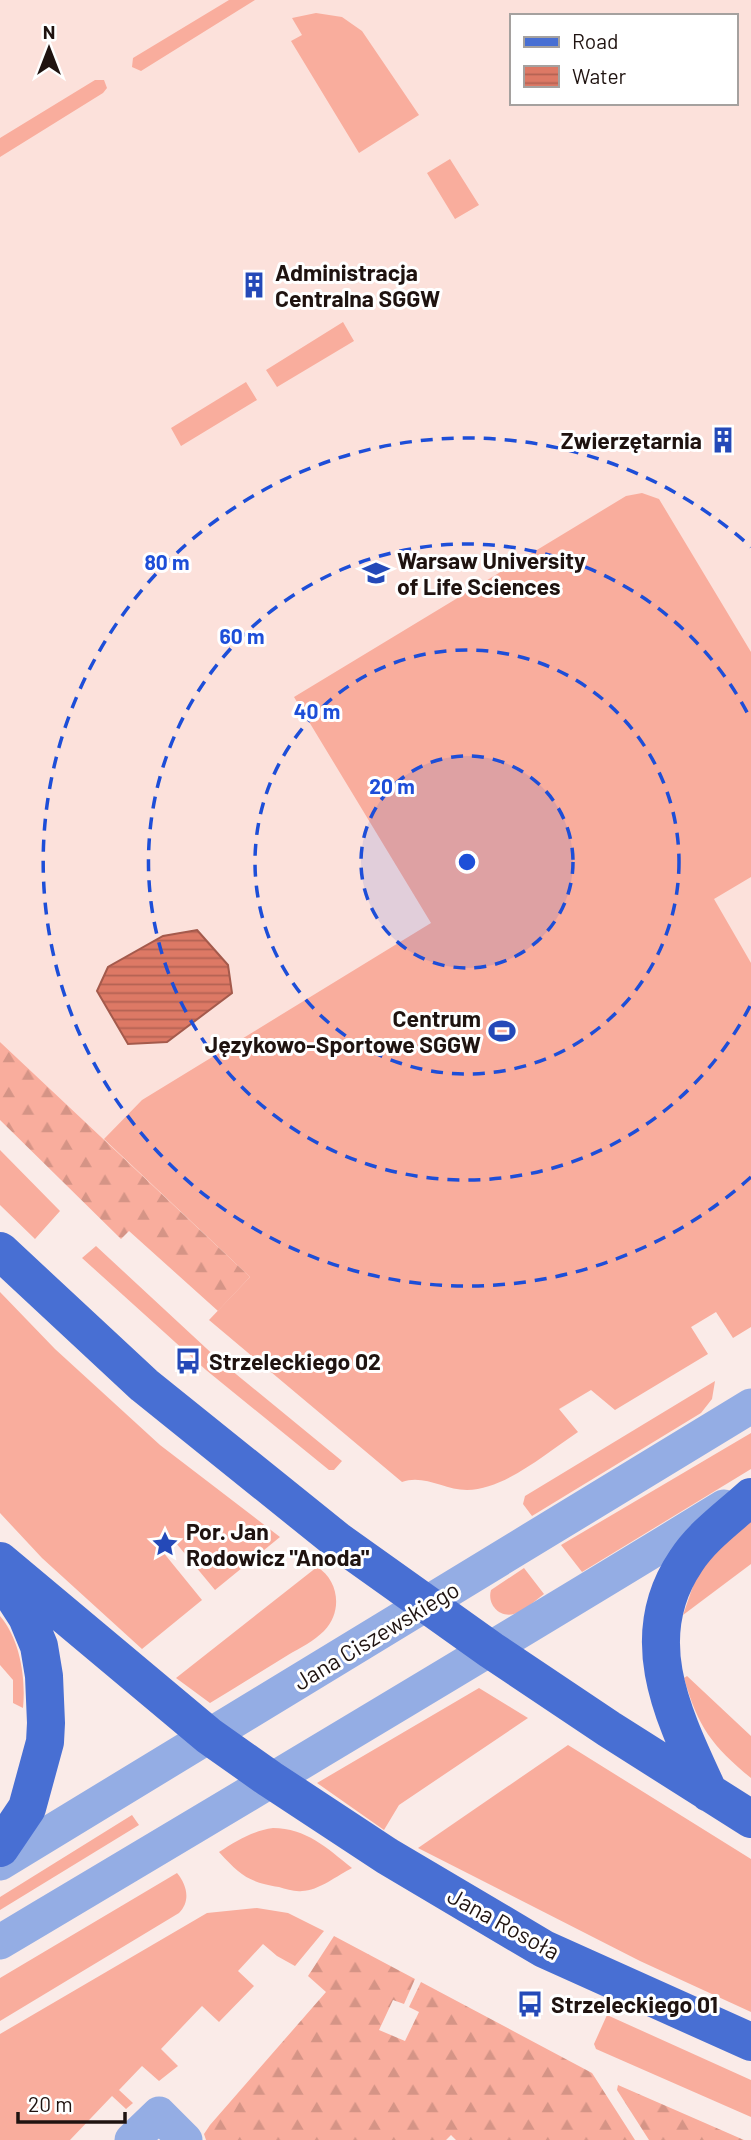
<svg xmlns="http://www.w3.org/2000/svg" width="751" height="2140" viewBox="0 0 751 2140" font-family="Barlow,sans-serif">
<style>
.built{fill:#fce1db;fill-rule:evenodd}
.grass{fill:#f9ad9d}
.forest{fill:url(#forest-firs)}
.water{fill:url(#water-rules);stroke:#a45a4c;stroke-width:2}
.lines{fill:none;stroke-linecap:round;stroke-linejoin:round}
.minor{stroke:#94ade4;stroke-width:35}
.major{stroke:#486fd3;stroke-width:38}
.ring{fill:none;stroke:#1d4ed8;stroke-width:3.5;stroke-dasharray:12 9}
.labels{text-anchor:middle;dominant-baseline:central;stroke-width:6;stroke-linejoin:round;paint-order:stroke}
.poi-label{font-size:23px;font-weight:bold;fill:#1f1310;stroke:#fff;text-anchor:start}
.street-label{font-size:23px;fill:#1f1310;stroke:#fff}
.centre{fill:#1d4ed8;stroke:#fff;stroke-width:3.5}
.ring-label{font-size:21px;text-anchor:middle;font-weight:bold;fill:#1d4ed8;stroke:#fff;stroke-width:6;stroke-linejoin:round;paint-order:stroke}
</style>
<defs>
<pattern id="forest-firs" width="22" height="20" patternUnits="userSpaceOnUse" patternTransform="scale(1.75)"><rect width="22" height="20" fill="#f9ad9d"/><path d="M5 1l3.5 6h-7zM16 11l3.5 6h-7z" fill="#d59486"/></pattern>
<pattern id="water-rules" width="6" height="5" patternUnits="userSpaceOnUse" patternTransform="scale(1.75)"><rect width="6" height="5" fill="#dd7965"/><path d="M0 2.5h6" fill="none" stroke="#b36252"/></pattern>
</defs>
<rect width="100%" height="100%" fill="#faebe8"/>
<path class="built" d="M0 0H751V1290L488 1454 368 1388 0 1042ZM511 16H735V103H511Z"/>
<path class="grass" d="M229 0H255L141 71 132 67 133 58Z
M316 13 342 17 362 31 419 115 359 153 291 41 302 35 292 18Z
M95 80H104L107 88 103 93 0 157V138Z
M450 159 479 205 455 219 427 173Z
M343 322 354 341 277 387 266 370Z
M246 382 257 400 181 446 171 428Z
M642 493 659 499 751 652V877L714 899 751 963V1327L733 1338 716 1312 691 1327 708 1354 615 1410 591 1390 559 1409 578 1432C546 1453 506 1489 467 1490 444 1490 424 1474 402 1482L209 1320 250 1277 104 1139 142 1100 431 923 294 697 626 496Z
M0 1150 60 1211 35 1239 0 1205Z
M96 1246 220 1361 342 1461 334 1470H329L206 1370 82 1258Z
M0 1292 55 1349 160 1445 280 1537 215 1590 166 1531 154 1541 202 1600 142 1649 42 1558 0 1513Z
M715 1381 712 1399 701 1413 532 1516 523 1504 525 1496Z
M751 1433V1469L582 1572 561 1545Z
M751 1520V1564L683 1615 694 1583 708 1559Z
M317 1567C339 1580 343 1612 324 1631 314 1641 300 1648 288 1655 262 1671 236 1687 210 1703L176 1678Z
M524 1568 544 1594C536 1600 524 1611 514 1614 498 1618 487 1603 491 1590Z
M0 1616C20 1639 26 1678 23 1708L13 1703V1680L0 1665Z
M687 1676 751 1736V1778C712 1746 698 1727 684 1678Z
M479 1688 528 1718 399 1805 384 1830 317 1783Z
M568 1745 751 1859V2012L640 1961 418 1848Z
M132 1815 139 1825 0 1910V1897Z
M273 1828C306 1828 327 1848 352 1868 338 1875 318 1891 302 1891 295 1892 286 1889 279 1887 248 1882 240 1875 219 1852 236 1841 252 1831 273 1828Z
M177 1873C187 1885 191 1901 179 1913L0 2021V1978Z
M257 1908 288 1913 324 1931 295 1966 277 1956 263 1944 238 1971 254 1986 219 2022 202 2006 161 2049 178 2066 159 2081 142 2066 119 2090 133 2103 126 2109 112 2096 70 2140H0V2034L207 1913Z
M607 2015 751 2080V2117L596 2049 594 2044Z"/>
<path class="forest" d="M0 1042 250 1277 218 1311 129 1231 121 1239 0 1120Z
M334 1936 415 1979 404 2004 393 2000 379 2030 405 2041 419 2012 409 2007 421 1982 592 2073 635 2140H456L451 2135 446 2140H206L204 2134 210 2125 326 1992 308 1976Z
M618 2085 744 2140H649L617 2090Z"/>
<path class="water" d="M197 930 228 965 232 993 167 1042 128 1044 97 991 108 967 163 936Z"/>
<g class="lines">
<path class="minor" d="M0 1863 751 1406
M0 1942C242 1798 484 1654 724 1507
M132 2140 159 2114 185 2140"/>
<path class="major" d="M0 1251 144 1385 338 1541 491 1650 609 1729 751 1819
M0 1561 209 1736 270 1779 387 1856 544 1949 751 2042
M0 1575 27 1617 39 1646 44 1676 46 1723 45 1742 27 1808 0 1848
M709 1793C675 1719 633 1639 686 1561 702 1536 729 1517 751 1497"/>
</g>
<circle cx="467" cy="862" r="106" fill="#1d4ed8" fill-opacity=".12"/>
<g class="ring">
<circle cx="467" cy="862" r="106"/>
<circle cx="467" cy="862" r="212"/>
<path d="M750 1006A318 318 0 1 1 750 718"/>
<path d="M751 1177A424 424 0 1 1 751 547"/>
</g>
<defs>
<g id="building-bare" transform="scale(2.1)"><path d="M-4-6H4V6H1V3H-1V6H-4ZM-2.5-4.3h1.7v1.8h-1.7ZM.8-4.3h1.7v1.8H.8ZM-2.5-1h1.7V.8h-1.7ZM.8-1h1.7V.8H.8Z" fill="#2449b8" stroke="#fff" stroke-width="2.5" paint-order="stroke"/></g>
<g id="university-bare" transform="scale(2.1)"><path d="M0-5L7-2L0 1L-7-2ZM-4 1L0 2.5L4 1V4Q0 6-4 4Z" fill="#2449b8" stroke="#fff" stroke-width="2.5" paint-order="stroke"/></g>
<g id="stadium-bare" transform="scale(2.1)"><path d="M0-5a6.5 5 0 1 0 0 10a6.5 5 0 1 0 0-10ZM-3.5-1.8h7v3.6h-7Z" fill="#2449b8" stroke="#fff" stroke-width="2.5" paint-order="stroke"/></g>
<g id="bus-bare" transform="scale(2.1)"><path d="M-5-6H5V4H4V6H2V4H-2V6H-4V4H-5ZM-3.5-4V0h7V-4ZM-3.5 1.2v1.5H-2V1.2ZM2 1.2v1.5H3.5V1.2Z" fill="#2449b8" stroke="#fff" stroke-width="2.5" paint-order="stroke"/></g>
<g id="sight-bare" transform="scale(2.1)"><path d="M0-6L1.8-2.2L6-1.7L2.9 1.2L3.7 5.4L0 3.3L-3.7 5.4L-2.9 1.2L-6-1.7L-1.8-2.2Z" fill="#2449b8" stroke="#fff" stroke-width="2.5" paint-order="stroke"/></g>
</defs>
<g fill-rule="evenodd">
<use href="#building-bare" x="254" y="285"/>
<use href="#building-bare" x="723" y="440"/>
<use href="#university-bare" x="376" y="573"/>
<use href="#stadium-bare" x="502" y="1031"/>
<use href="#bus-bare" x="188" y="1361"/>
<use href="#sight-bare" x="165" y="1544"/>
<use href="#bus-bare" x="530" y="2004"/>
</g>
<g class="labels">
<g class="poi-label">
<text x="275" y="272">Administracja<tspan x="275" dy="26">Centralna SGGW</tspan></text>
<text x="702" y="440" text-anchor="end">Zwierzętarnia</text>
<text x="397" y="560">Warsaw University<tspan x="397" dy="26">of Life Sciences</tspan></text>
<text x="481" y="1018" text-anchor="end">Centrum<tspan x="481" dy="26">Językowo-Sportowe SGGW</tspan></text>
<text x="209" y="1361">Strzeleckiego 02</text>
<text x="186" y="1531">Por. Jan<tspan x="186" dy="26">Rodowicz "Anoda"</tspan></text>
<text x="551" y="2004">Strzeleckiego 01</text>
</g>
<g class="street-label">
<text transform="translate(376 1635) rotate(-31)">Jana Ciszewskiego</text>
<text transform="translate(504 1923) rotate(29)">Jana Rosoła</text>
</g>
</g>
<circle cx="467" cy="862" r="10" class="centre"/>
<g class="ring-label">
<text x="167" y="570">80 m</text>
<text x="242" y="644">60 m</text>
<text x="317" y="719">40 m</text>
<text x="392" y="794">20 m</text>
</g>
<rect x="510" y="14" width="228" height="91" fill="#ffffff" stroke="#a5a19f" stroke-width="2"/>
<rect x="524" y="37" width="35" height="10" fill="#486fd3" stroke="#a5a19f" stroke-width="2"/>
<text x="572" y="49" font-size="21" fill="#1f1310">Road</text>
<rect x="524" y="66" width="35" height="21" fill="url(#water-rules)" stroke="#a5a19f" stroke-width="2"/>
<text x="572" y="84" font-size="21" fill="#1f1310">Water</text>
<g transform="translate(49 49)" stroke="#ffffff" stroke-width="5" paint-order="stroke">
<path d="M0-5L12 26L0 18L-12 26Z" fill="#1f1310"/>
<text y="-10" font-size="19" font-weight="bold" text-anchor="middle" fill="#1f1310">N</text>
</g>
<path d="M18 2112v10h107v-10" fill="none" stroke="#1f1310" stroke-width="3.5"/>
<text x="28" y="2112" font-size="21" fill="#1f1310" stroke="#ffffff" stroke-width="5" paint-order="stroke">20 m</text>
</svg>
